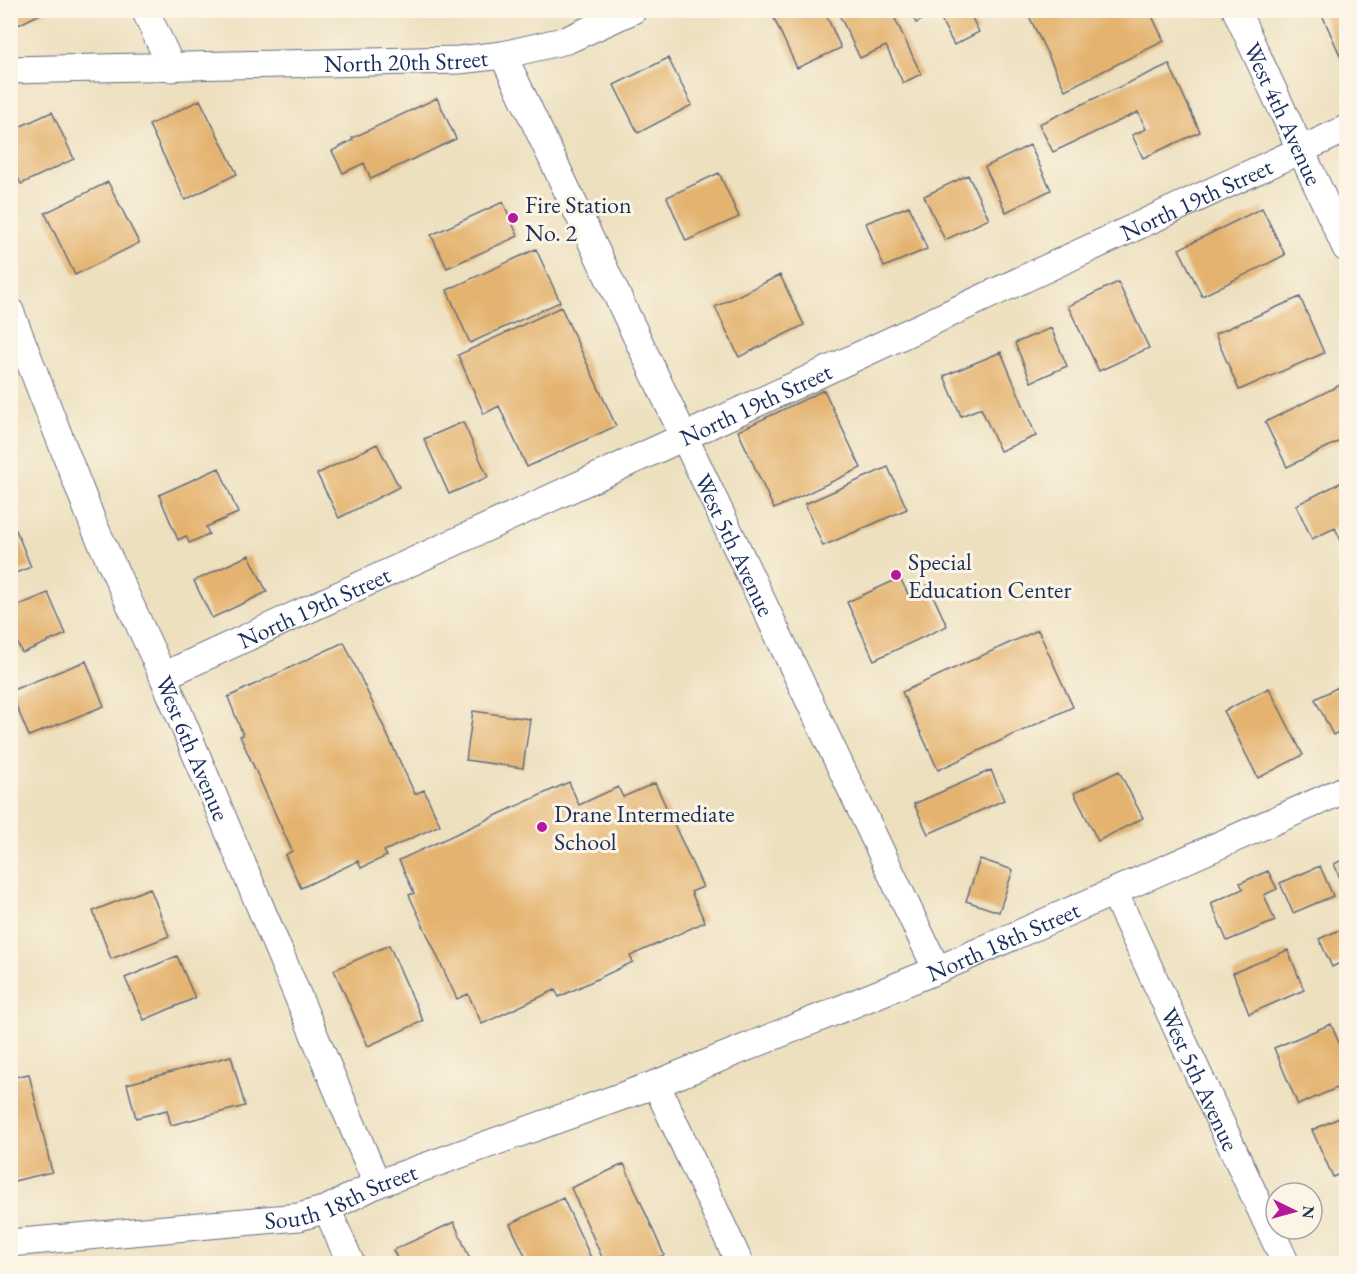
<svg xmlns="http://www.w3.org/2000/svg" width="1357" height="1274" viewBox="0 0 1357 1274" font-family="'EB Garamond',serif">
<style>
.building{fill:#e4b370}
.lines{fill:none;stroke-linecap:round;stroke-linejoin:round}
.minor-casing{stroke:#646d80;stroke-width:29}
.minor{stroke:#fff;stroke-width:27}
.poi-dot{fill:#b5179e;stroke:#fcf5e5;stroke-width:2}
.labels{text-anchor:middle;dominant-baseline:central;stroke-width:6;stroke-linejoin:round;paint-order:stroke}
.street-label{font-size:24px;fill:#1b2f5e;stroke:#fcf5e5}
.poi-label{font-size:24px;fill:#1b2f5e;stroke:#fcf5e5;text-anchor:start}
</style>
<rect width="100%" height="100%" fill="#fcf5e5"/>
<filter id="ink" filterUnits="userSpaceOnUse"><feTurbulence type="fractalNoise" baseFrequency=".0167" numOctaves="2"/><feDisplacementMap in="SourceGraphic" scale="12" xChannelSelector="R" yChannelSelector="G"/><feConvolveMatrix kernelMatrix="1 2 1 2 8 2 1 2 1" color-interpolation-filters="sRGB"/></filter>
<filter id="wash" filterUnits="userSpaceOnUse"><feTurbulence type="fractalNoise" baseFrequency=".008" numOctaves="4" result="noise"/><feDisplacementMap in="SourceGraphic" scale="24" xChannelSelector="R" yChannelSelector="G"/><feGaussianBlur stdDeviation="1.35" result="paint"/><feColorMatrix in="noise" values="0 0 0 0 0 0 0 0 0 0 0 0 0 0 0 0 0 1.4 0 .05"/><feComposite in="paint" operator="in"/></filter>
<g filter="url(#wash)">
<rect width="100%" height="100%" fill="#ede0bf"/>
<g id="blocks">
<path class="building" d="M10 10H48L10 29Z
M785 10H824L841 48 797 68 773 16Z
M837 10H891L921 74 903 83 886 46 860 58Z
M909 10H968L979 32 954 45 937 12 916 23Z
M1026 10H1149L1164 41 1065 90Z
M1320 10H1346V61L1343 62Z
M668 58 692 105 638 133 614 85Z
M1169 64 1200 132 1143 158 1132 135 1146 129 1138 112 1053 152 1039 124Z
M437 98 456 139 371 179 364 163 343 173 332 151 353 140 352 138Z
M200 100 237 174 185 200 149 125Z
M52 112 74 159 21 184 10 160V131Z
M1030 145 1051 190 1006 212 985 167Z
M719 173 739 217 686 241 667 197Z
M968 175 989 219 945 240 924 196Z
M108 182 139 243 75 275 45 213Z
M503 202 518 236 447 268 431 235Z
M909 206 927 249 884 267 866 223Z
M1262 208 1285 255 1202 296 1179 249Z
M536 249 560 302 470 343 447 290Z
M780 275 804 325 739 357 715 307Z
M1118 282 1149 348 1099 371 1068 306Z
M1300 297 1324 353 1239 390 1215 334Z
M561 307 616 426 527 467 499 406 484 414 458 355Z
M1051 328 1067 366 1031 382 1015 343Z
M1001 352 1036 436 1000 451 981 408 961 416 944 376Z
M1344 383 1346 388V438L1287 467 1265 422Z
M824 390 861 468 774 509 738 431Z
M463 422 488 477 449 494 424 439Z
M377 444 399 487 339 518 317 474Z
M888 467 907 509 823 546 805 504Z
M219 468 238 513 206 527 209 534 189 543 186 536 178 540 159 495Z
M1346 480V551L1335 528 1312 539 1296 505Z
M10 523 14 531 16 530 31 567 10 575Z
M249 555 267 592 212 618 194 581Z
M900 578 908 594 928 585 947 626 874 660 847 602Z
M48 593 66 634 22 653 10 626V609Z
M1038 630 1073 707 938 770 902 692Z
M344 642 415 794 424 790 440 825 384 851 387 856 361 868 358 861 301 888 285 855 292 851 240 736 243 735 228 697Z
M86 661 104 706 29 736 10 691Z
M1346 683V728L1333 735 1315 699Z
M1269 688 1303 755 1258 778 1224 711Z
M473 711 530 719 523 768 466 760Z
M991 770 1004 800 928 834 914 804Z
M1119 771 1143 818 1098 841 1074 793Z
M569 782 579 805 618 787 623 797 655 783 703 887 691 892 705 922 630 956 633 962 559 997 555 990 482 1024 468 994 457 999 409 895 414 893 399 860Z
M1346 858V892L1334 864Z
M980 859 1013 870 999 912 966 901Z
M1320 866 1333 896 1293 913 1280 883Z
M1268 871 1277 889 1264 895 1275 921 1227 941 1211 903 1243 889 1240 883Z
M150 888 169 936 111 959 93 911Z
M1346 927V960L1332 967 1319 939Z
M389 945 423 1021 368 1046 334 970Z
M1288 950 1304 990 1249 1014 1233 973Z
M177 956 195 998 144 1020 125 978Z
M1331 1024 1342 1050 1346 1048V1084L1298 1105 1274 1048Z
M231 1056 245 1106 171 1125 167 1110 136 1118 127 1084Z
M29 1074 52 1172 10 1182V1078Z
M1346 1115V1171L1333 1177 1312 1130Z
M624 1164 664 1255 645 1264H605L571 1188Z
M563 1198 594 1264H529L510 1224Z
M454 1222 472 1264H400L393 1250Z"/>
</g>
</g>
<g filter="url(#ink)">
<use href="#blocks" fill-opacity="0" stroke="#646d80" stroke-width="1.5"/>
<g class="lines">
<g class="minor-casing">
<g id="minor">
<path d="M145 10 172 68"/>
<path id="s1" d="M1236 10 1346 248"/>
<path id="s2" d="M503 55 937 970"/>
<path id="s3" d="M10 70 459 60 503 55 567 40 633 10"/>
<path id="s4" d="M10 311 94 526 163 676 377 1184"/>
<path id="s5" d="M163 676 686 436 1346 129"/>
<path id="s6" d="M1114 892 1286 1264"/>
<path d="M656 1084 740 1264"/>
<path d="M327 1209 351 1264"/>
<path id="s7" d="M10 1243 299 1217 327 1209 377 1184 656 1084 937 970 1346 789"/>
</g>
</g>
<use href="#minor" class="minor"/>
</g>
</g>
<g class="poi-dot">
<circle cx="513" cy="218" r="6"/>
<circle cx="896" cy="575" r="6"/>
<circle cx="542" cy="827" r="6"/>
</g>
<g class="labels">
<g class="street-label">
<text stroke="none"><textPath href="#s3" startOffset="396">North 20th Street</textPath></text>
<text stroke="none"><textPath href="#s1" startOffset="114">West 4th Avenue</textPath></text>
<text stroke="none"><textPath href="#s5" startOffset="1138">North 19th Street</textPath></text>
<text stroke="none"><textPath href="#s5" startOffset="652">North 19th Street</textPath></text>
<text stroke="none"><textPath href="#s2" startOffset="542">West 5th Avenue</textPath></text>
<text stroke="none"><textPath href="#s5" startOffset="166">North 19th Street</textPath></text>
<text stroke="none"><textPath href="#s4" startOffset="474">West 6th Avenue</textPath></text>
<text stroke="none"><textPath href="#s7" startOffset="1047">North 18th Street</textPath></text>
<text stroke="none"><textPath href="#s6" startOffset="206">West 5th Avenue</textPath></text>
<text stroke="none"><textPath href="#s7" startOffset="336">South 18th Street</textPath></text>
</g>
<g class="poi-label">
<text x="525" y="204">Fire Station<tspan x="525" dy="28">No. 2</tspan></text>
<text x="908" y="561">Special<tspan x="908" dy="28">Education Center</tspan></text>
<text x="554" y="813">Drane Intermediate<tspan x="554" dy="28">School</tspan></text>
</g>
</g>
<rect width="1357" height="1274" fill="none" stroke="#fcf5e5" stroke-width="36"/>
<g transform="translate(1294 1211) rotate(95)"><circle r="28" fill="#fcf5e5" stroke="#a2a6af" stroke-width="1.5"/>
<path d="M0-4.5L10 22L0 15L-10 22Z" fill="#b5179e"/>
<text y="-9" font-size="16" font-weight="bold" text-anchor="middle" fill="#1b2f5e">N</text>
</g>
</svg>
